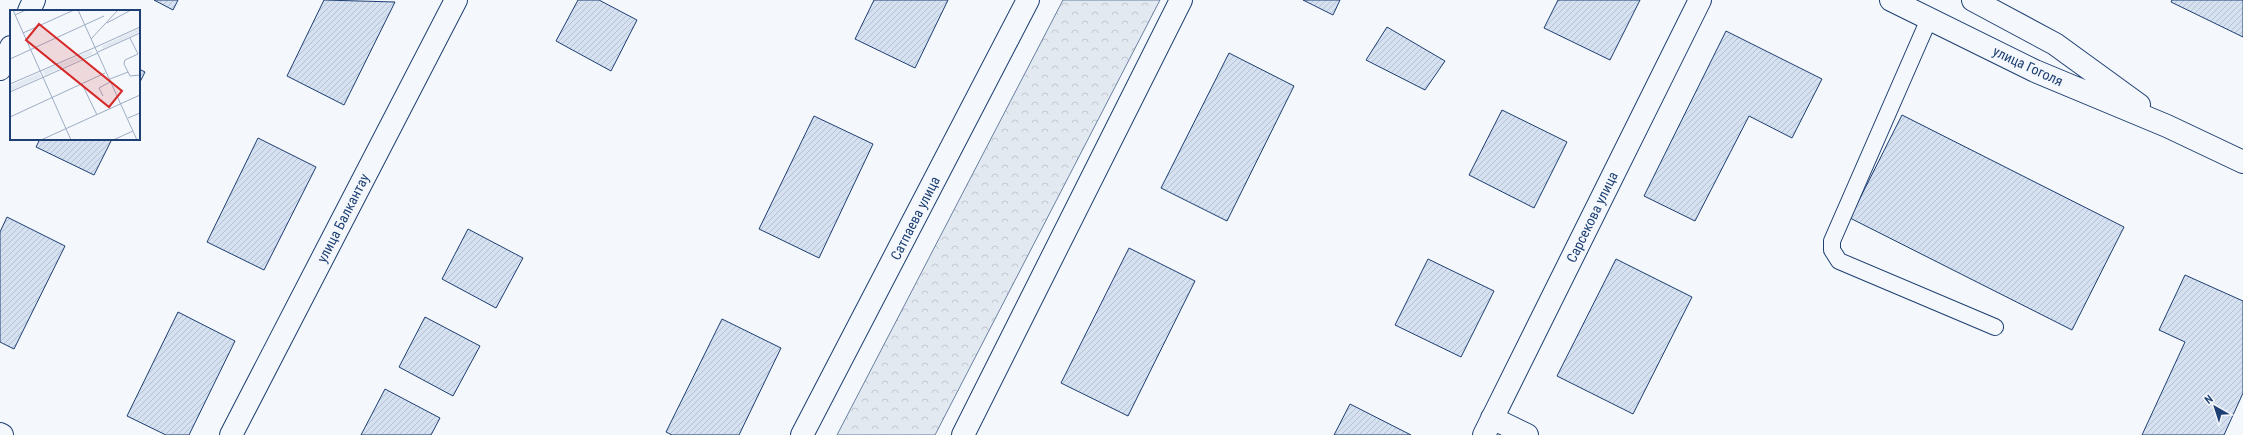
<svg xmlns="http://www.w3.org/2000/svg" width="2243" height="435" viewBox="0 0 2243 435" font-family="'Roboto Condensed',sans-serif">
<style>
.park{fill:url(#park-crowns);stroke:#687fa3}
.building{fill:url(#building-hatch);stroke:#1d3f73}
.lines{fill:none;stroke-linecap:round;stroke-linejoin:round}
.lane-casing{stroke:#1d3f73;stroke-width:18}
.street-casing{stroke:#1d3f73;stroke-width:24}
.secondary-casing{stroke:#1d3f73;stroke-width:24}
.highway-casing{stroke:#1d3f73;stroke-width:24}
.lane{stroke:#f4f7fb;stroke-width:16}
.street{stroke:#f4f7fb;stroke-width:22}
.secondary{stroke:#f4f7fb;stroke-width:22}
.highway{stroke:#f4f7fb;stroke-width:22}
.labels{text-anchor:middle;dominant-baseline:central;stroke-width:3;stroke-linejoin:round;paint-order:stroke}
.street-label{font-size:14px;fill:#1d3f73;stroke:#f4f7fb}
.inset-road{fill:none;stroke:#9eadc5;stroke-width:1}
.view{fill:#d62828;fill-opacity:0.15;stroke:#d62828;stroke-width:2}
.inset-edge{fill:none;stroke:#1d3f73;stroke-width:2}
</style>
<defs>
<pattern id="park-crowns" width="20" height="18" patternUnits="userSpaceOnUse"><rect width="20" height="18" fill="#e3e9f0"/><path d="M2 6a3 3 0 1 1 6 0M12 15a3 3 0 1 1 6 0" fill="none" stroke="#c2c9d1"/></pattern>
<pattern id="building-hatch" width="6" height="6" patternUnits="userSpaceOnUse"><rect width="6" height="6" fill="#d5e0f0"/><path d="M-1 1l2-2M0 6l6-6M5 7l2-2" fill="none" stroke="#b6c1d1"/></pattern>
</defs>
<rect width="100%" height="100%" fill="#f4f7fb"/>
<path class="park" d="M1063 0H1160L935 435H837Z"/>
<path class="building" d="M154 0H178L173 10Z
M324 0 395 2 344 105 287 76Z
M578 0H599L637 20 611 71 556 41Z
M874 0H948L915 68 855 39Z
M1303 0H1340L1333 15Z
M1558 0H1640L1610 60 1544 28Z
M2172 0H2243V37L2171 2Z
M1387 27 1445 61 1425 90 1366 60Z
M1726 31 1822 79 1792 138 1749 116 1695 221 1644 196Z
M1229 53 1294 86 1227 221 1161 188Z
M139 69 145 72 139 84Z
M1502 110 1567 142 1534 208 1469 175Z
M1902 115 2124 227 2072 330 1850 218Z
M814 116 873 144 819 258 759 229Z
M258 138 316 167 264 270 207 242Z
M40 139H112L94 175 36 147Z
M7 217 65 246 14 349 0 342V232Z
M468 229 523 258 496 308 442 279Z
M1129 248 1195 281 1128 416 1061 383Z
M1428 259 1494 291 1461 357 1395 325Z
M1616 259 1692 297 1633 414 1557 376Z
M2185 275 2243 301V393L2224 435H2142L2185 342 2159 330Z
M178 312 235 341 189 435H166L127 416Z
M425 317 480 346 453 396 399 367Z
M722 319 781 348 739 435H672L666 432Z
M385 389 440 418 431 435H361Z
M1350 404 1411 435H1334Z"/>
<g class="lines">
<g class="lane-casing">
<path id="lane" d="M1929 19 1832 241V250L1839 261 1995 327"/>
</g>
<g class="street-casing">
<path id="street" d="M29 11 34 0
M0 69 11 47
M1492 418 1527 435
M0 434 2 435
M231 435 456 0
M1484 435 1700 0"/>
</g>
<g class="secondary-casing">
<path id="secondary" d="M802 435 1028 0
M963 435 1181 0"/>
</g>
<g class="highway-casing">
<path id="highway" d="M1891 0 2035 71 2167 126 2243 162
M1973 0 2055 44 2139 105"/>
</g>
<use href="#lane" class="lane"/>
<use href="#street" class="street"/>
<use href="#secondary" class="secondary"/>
<use href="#highway" class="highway"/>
</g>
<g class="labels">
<g class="street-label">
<text transform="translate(2028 66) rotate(25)">улица Гоголя</text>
<text transform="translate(1592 217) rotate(-64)">Сарсекова улица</text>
<text transform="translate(343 218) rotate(-63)">улица Балкантау</text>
<text transform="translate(915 218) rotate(-63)">Сатпаева улица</text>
</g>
</g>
<g transform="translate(10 10)">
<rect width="130" height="130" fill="#f4f7fb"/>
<path d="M130 18V22L93 39 92 36ZM81 41 82 44 35 65 33 61ZM29 63 31 67 0 81V76Z" fill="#e3e9f0"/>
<path class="inset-road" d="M3 0 61 130M68 0 127 130M5 5 16 0M97 13 121 0M13 23 64 0M120 28 128 44 115 50 114 54 120 66 130 65M81 29 108 0M86 37 130 17M88 42 130 23M0 49 94 6M100 69 118 62M0 74 86 37M72 74 87 105M0 82 88 43M93 86 89 78 100 72M0 107 95 63M118 108 130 103M31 130 130 85M103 130 123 121"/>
<path class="view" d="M29 14 112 81 99 97 16 30Z"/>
<rect width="130" height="130" class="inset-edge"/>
</g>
<g transform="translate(2215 407) rotate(321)" stroke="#f4f7fb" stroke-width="3" paint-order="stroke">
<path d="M0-3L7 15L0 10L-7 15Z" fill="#1d3f73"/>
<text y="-6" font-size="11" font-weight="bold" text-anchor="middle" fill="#1d3f73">N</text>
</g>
</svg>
